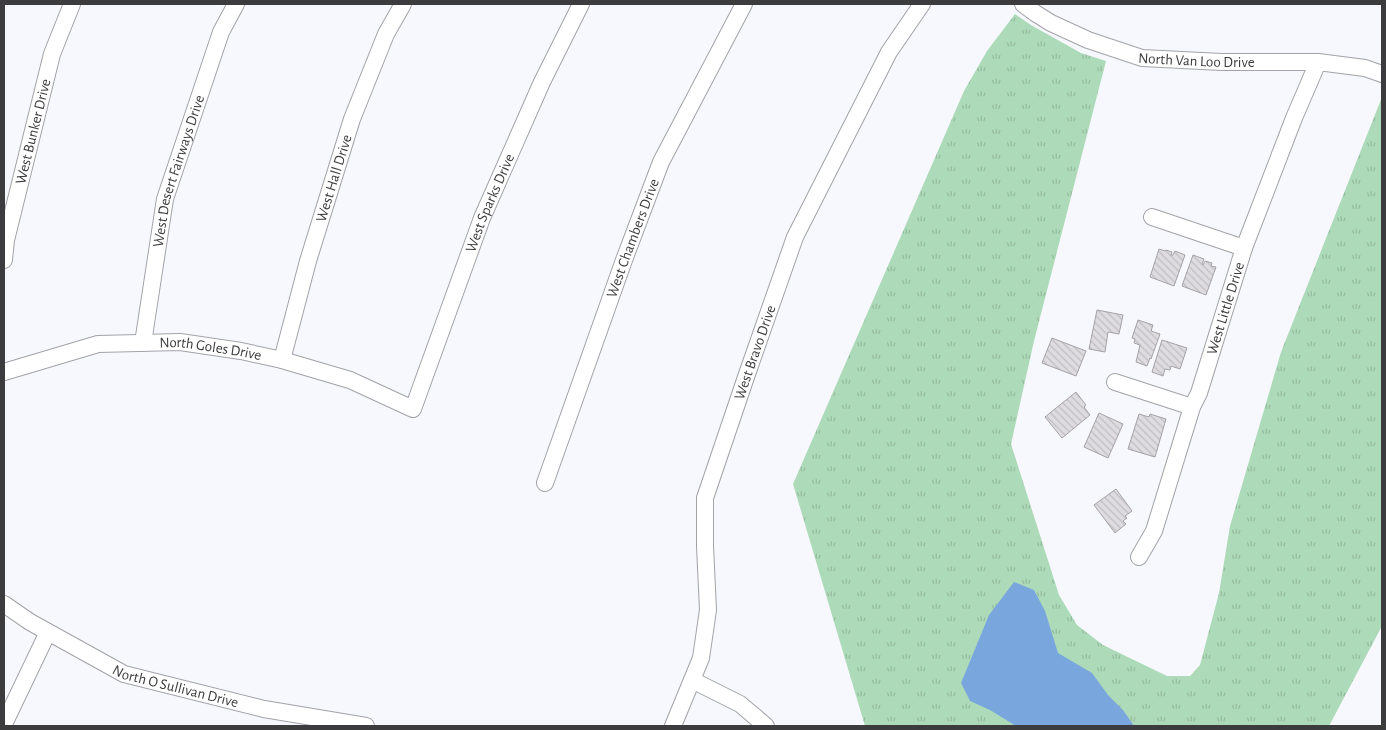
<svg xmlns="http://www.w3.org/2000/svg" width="1386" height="730" viewBox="0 0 1386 730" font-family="'Alegreya Sans',sans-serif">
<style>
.grass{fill:url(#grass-tufts)}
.water{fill:#79a7dd}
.building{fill:url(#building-back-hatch);stroke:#a5a2a7}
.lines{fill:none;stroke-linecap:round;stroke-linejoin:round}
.minor-casing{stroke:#a2a3a8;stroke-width:18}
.minor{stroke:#fff;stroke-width:16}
.labels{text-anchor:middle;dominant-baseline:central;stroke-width:4.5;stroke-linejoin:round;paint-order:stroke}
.street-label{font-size:15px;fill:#3c3c3e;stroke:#fff}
</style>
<defs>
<pattern id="grass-tufts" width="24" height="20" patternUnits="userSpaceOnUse" patternTransform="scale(1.25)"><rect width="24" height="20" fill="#addab8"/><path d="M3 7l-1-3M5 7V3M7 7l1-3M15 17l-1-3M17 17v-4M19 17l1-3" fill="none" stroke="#96bc9f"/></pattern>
<pattern id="building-back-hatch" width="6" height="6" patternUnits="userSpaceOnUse" patternTransform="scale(1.25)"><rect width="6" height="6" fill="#dedce0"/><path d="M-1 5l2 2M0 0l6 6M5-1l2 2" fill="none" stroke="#bfbec1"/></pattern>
</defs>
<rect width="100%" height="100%" fill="#f7f8fe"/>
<path class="grass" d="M1015 14 1031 25 1081 53 1106 61 1034 341 1011 444 1059 595 1077 625 1103 645 1167 676H1190L1200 665 1219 593 1230 526 1281 352 1382 97V626L1329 726H865L793 484 964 91 987 51Z"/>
<path class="water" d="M1014 582 1034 590 1045 611 1058 653 1092 673 1108 695 1123 710 1134 726H1016L990 710 970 701 961 683 989 615Z"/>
<path class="building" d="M1159 249 1165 251 1166 250 1172 252 1171 255H1173L1175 251 1185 255 1174 286 1150 277Z
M1193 255 1204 259 1202 264 1203 265 1205 261 1212 263 1211 266 1216 267 1206 295 1182 286Z
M1097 310 1123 315 1119 334 1108 332 1105 352 1089 349Z
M1138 320 1153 325 1151 331 1160 334 1151 359 1150 358 1147 366 1136 362 1140 345 1134 343 1135 339 1132 338Z
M1052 338 1086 351 1076 376 1042 363Z
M1162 340 1187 348 1180 369 1171 366 1170 370 1165 369 1163 376 1152 372Z
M1076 392 1086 405 1084 407 1090 415 1062 438 1045 417Z
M1099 413 1123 424 1108 458 1084 447Z
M1139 414 1149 417 1150 414 1166 419 1155 457 1128 449Z
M1116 489 1132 511 1125 516 1127 518 1123 521 1126 524 1115 533 1094 505Z"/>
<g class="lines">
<g class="minor-casing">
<g id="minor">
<path id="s1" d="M1023 4 1035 13 1051 23 1088 40 1142 58 1222 62H1318L1365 68 1382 74"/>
<path d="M1152 217 1244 248"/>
<path id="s2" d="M4 260 6 240 52 54 72 4"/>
<path id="s3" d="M143 343 165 199 221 32 236 4"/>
<path id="s4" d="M282 360 308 261 352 119 386 34 403 4"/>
<path id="s5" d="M4 372 98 344 180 342 241 351 282 360 350 380 413 409 482 218 542 82 581 4"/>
<path d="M1115 382 1192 407"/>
<path id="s6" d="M545 483 624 260 661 162 744 4"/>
<path id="s7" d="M1139 557 1154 531 1192 407 1199 393 1244 248 1294 118 1318 62"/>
<path id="s8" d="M4 604 30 622 124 674 264 709 366 726"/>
<path d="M692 680 740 704 766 726"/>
<path d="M4 724 48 632"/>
<path id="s9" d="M673 726 701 658 708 610 705 546V498L746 377 795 237 889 52 922 4"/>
</g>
</g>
<use href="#minor" class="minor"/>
</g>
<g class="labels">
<g class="street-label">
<text stroke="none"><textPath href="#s1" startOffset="186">North Van Loo Drive</textPath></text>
<text stroke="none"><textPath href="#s2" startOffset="132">West Bunker Drive</textPath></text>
<text stroke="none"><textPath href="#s3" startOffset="176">West Desert Fairways Drive</textPath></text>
<text stroke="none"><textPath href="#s4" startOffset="189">West Hall Drive</textPath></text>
<text stroke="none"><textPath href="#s5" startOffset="644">West Sparks Drive</textPath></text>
<text stroke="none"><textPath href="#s6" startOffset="260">West Chambers Drive</textPath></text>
<text stroke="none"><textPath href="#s7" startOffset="264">West Little Drive</textPath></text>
<text stroke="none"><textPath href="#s5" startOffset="211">North Goles Drive</textPath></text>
<text stroke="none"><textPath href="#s9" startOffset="388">West Bravo Drive</textPath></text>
<text stroke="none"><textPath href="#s8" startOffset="192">North O Sullivan Drive</textPath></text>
</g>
</g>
<rect width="1386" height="730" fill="none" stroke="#3c3c3e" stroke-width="10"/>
</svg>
